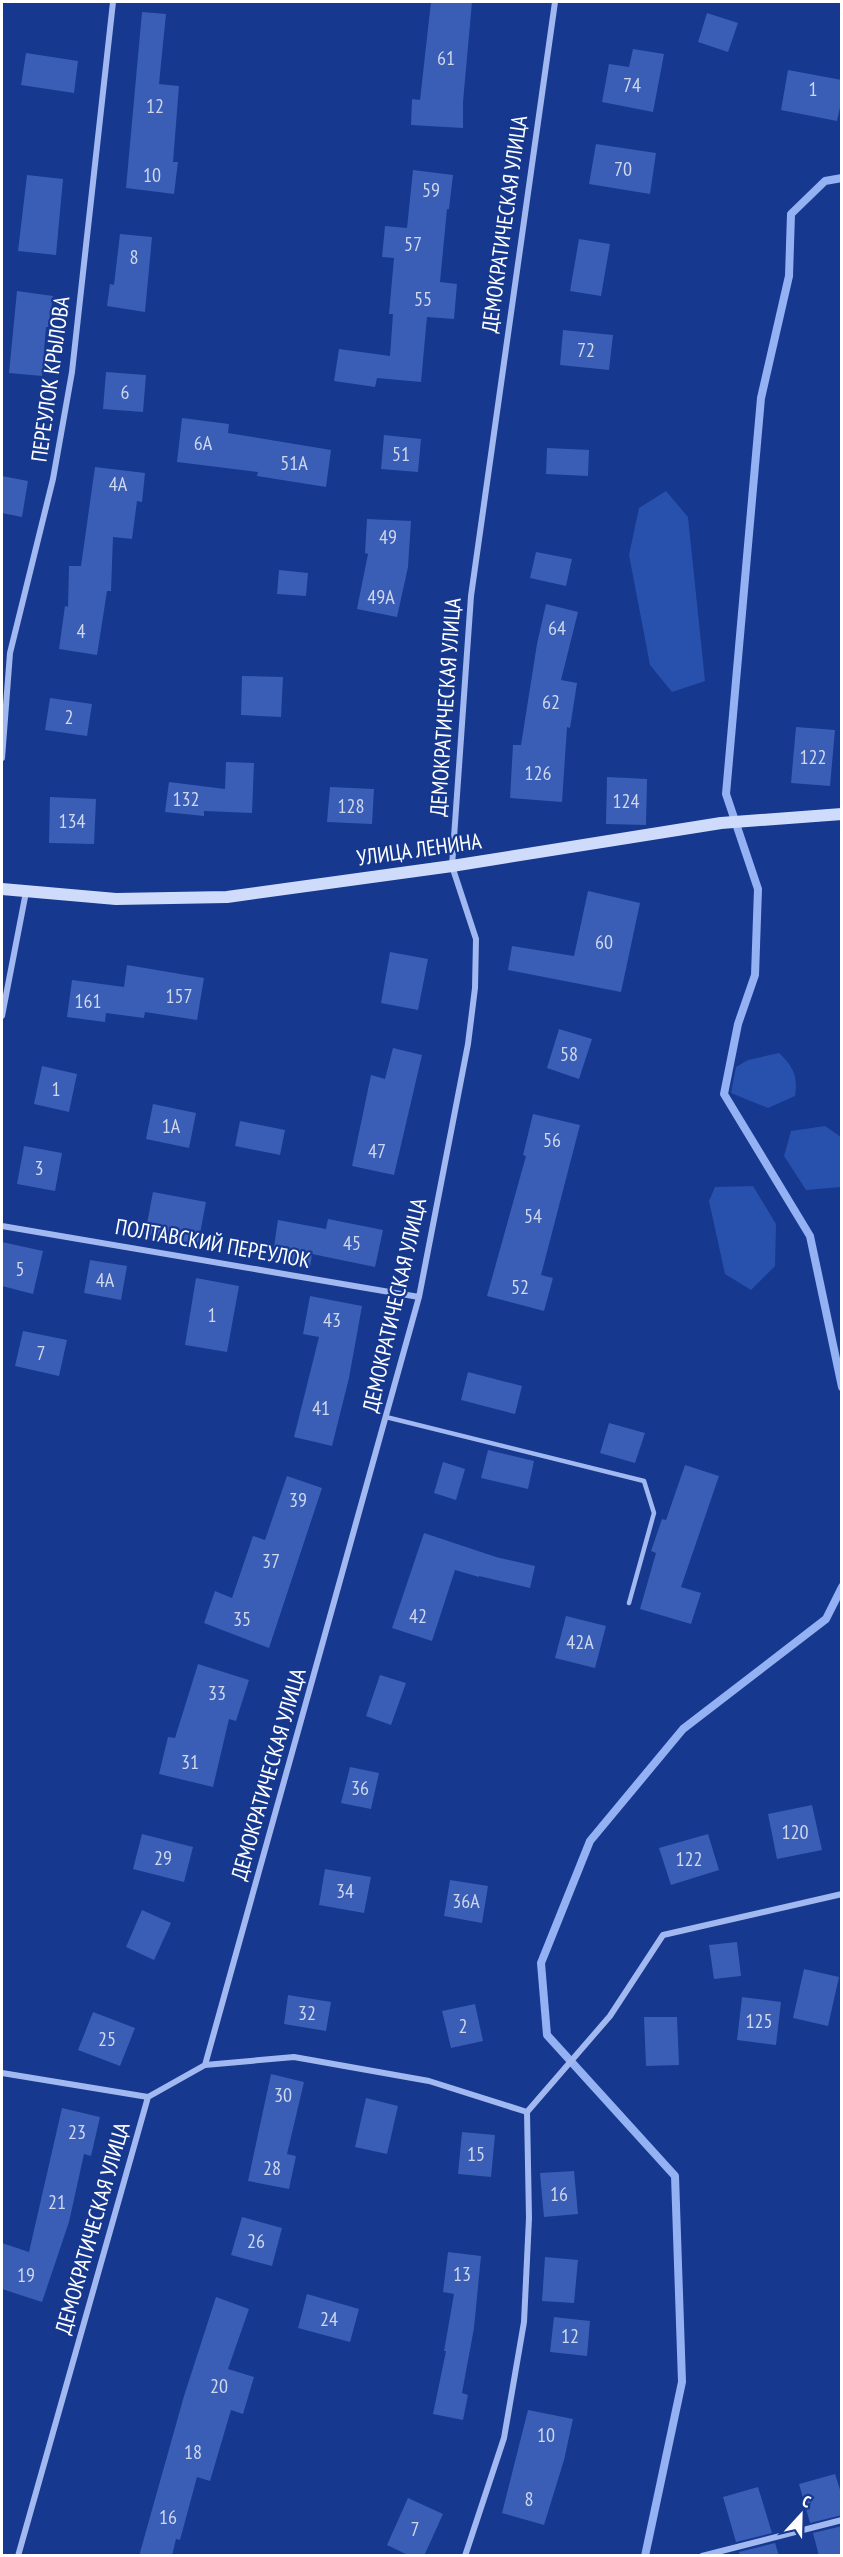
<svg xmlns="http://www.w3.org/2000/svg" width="843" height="2557" viewBox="0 0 843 2557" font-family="'PT Sans Narrow',sans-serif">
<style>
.green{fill:#2850ad}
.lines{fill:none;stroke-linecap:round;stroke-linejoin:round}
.stream{stroke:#93b1f3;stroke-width:8}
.building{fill:#3a5eb5}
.lane{stroke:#a1b9f0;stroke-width:4.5}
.street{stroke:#a1b9f0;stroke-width:6}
.secondary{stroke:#cfdbfb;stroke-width:12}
.labels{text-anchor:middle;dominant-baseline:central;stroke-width:4.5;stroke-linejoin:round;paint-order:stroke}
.number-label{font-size:20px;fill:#ced7ec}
.street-label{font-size:22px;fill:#fff;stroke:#16388e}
</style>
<rect width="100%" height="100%" fill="#16388e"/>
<path class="green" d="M666 491 688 517 705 681 672 692 650 665 629 555 639 508Z
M779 1053C794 1067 798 1077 795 1096L768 1108 731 1093 736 1067 748 1060Z
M825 1126 841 1137V1187L806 1190 784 1156 791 1131Z
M753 1186 776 1224 775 1266 751 1290 725 1274 709 1201 715 1187Z"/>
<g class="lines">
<path class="stream" d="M842 178 825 181 791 214 789 276 761 398 726 794 758 889 755 975 738 1024 724 1094 810 1236 842 1387
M645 2556 682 2382 675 2176 547 2035 541 1963 590 1841 683 1729 826 1619 842 1587"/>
</g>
<path class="building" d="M431 2H472L463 102V128L411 125 412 99 420 100Z
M142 12 166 14 159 84 179 86 173 162H178L174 194 126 188Z
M707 13 738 23 728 52 698 42Z
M633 49 664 54 653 112 602 102 609 64 629 67Z
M26 53 78 61 74 93 21 85Z
M788 70 842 80V98L837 121 781 110Z
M596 144 656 153 650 194 589 184Z
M413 170 453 175 449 209H447L440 282 457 284 454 319 427 317 421 382 377 378 375 387 334 381 339 349 390 356 393 314H389L394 258 382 257 385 226 407 228Z
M27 175 63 179 56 255 18 251Z
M120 234 152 237 145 312 107 306 110 284 114 285Z
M579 239 610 244 601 296 570 291Z
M17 291 53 296 48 327H46L42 376 9 373Z
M563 330 613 335 609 370 560 365Z
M106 372 146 375 143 412 103 409Z
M182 418 229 424 228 433 331 450 326 487 257 476 258 472 177 462Z
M384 435 421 439 418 472 381 469Z
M547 448 589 450 588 476 546 474Z
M95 467 145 473 142 502 137 501 132 539 113 537 111 591H107L97 655 59 649 65 606 68 607 69 566H81Z
M2 476 28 481 22 517 2 513Z
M367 519 411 521 408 567 397 617 357 609 368 554 365 553Z
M536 552 572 559 566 586 530 578Z
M279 570 308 573 306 596 277 594Z
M546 604 578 612 561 680 577 683 570 728 567 727 562 802 510 798 513 745H521L537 644Z
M242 676 283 677 281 717 241 715Z
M50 698 92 704 87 736 45 730Z
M796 727 835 730 830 786 791 783Z
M226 762 254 763 252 813 204 811V816L165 812 169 782 225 789Z
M607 777 647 779 646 825 606 824Z
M330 787 374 789 372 824 327 822Z
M50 797 96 799 94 844 49 843Z
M588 891 640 903 621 992 508 970 512 946 574 956Z
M390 952 428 959 418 1010 381 1003Z
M127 965 204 978 197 1020 145 1012 144 1018 106 1013 105 1022 67 1017 72 980 124 987Z
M559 1029 592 1039 579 1079 547 1068Z
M393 1048 422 1055 394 1175 352 1166 371 1075 385 1079Z
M42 1066 77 1074 69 1112 34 1104Z
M153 1104 196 1113 189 1148 146 1139Z
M533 1114 580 1125 541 1275 553 1278 544 1311 487 1296 526 1156 523 1155Z
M240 1121 285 1130 280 1155 235 1146Z
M24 1146 62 1153 55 1191 17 1184Z
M153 1192 206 1202 198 1244 145 1234Z
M328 1219 383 1230 375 1267 312 1254 310 1267 272 1260 278 1220 326 1229Z
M2 1242 43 1251 33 1294 2 1286Z
M90 1260 127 1266 121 1300 84 1293Z
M196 1278 239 1286 227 1352 185 1345Z
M310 1296 362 1306 349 1378 332 1446 294 1437 319 1337 303 1334Z
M23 1331 67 1340 59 1376 15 1366Z
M468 1372 522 1386 515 1414 461 1400Z
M609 1423 645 1433 635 1463 600 1453Z
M488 1450 534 1461 528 1489 481 1478Z
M443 1462 465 1469 456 1500 434 1493Z
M685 1465 719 1476 681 1587 701 1593 691 1624 640 1609 656 1553 651 1551 662 1519 666 1520Z
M287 1476 322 1488 269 1648 204 1623 215 1591 232 1598 253 1536 265 1540Z
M424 1533 496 1557 535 1566 530 1588 479 1576V1577L455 1570 432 1641 392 1628Z
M566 1616 606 1626 595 1668 555 1658Z
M198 1664 249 1680 236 1721 229 1719 213 1787 159 1774 168 1737 175 1738Z
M380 1675 406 1683 391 1725 366 1716Z
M350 1767 379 1773 371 1809 341 1803Z
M812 1805 822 1850 777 1859 768 1814Z
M142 1834 193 1847 184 1882 133 1869Z
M708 1834 719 1870 671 1885 659 1848Z
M325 1869 371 1877 364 1913 319 1905Z
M450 1880 488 1886 482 1923 444 1916Z
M142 1910 171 1923 154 1960 126 1947Z
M737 1942 741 1976 714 1979 709 1945Z
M804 1969 839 1977 828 2026 793 2018Z
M288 1995 331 2002 326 2031 284 2024Z
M742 1997 781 2002 776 2045 737 2040Z
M475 2004 483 2041 451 2048 442 2011Z
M93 2012 135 2028 120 2066 78 2050Z
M644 2017H677L679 2065 646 2066Z
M271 2074 304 2082 287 2154 296 2156 289 2189 248 2181Z
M366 2098 398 2106 387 2154 355 2147Z
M62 2108 100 2117 91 2156 84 2154 69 2222 42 2302 2 2289V2243L29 2252Z
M462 2132 495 2135 491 2177 458 2174Z
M574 2171 578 2214 544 2217 540 2173Z
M242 2217 282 2228 272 2266 231 2255Z
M448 2252 481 2256 474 2328 462 2393 468 2395 463 2420 433 2414 446 2351H444L454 2294 443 2292Z
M545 2257 578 2260 574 2303 542 2301Z
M307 2294 359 2309 350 2342 298 2328Z
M216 2297 249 2309 228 2369 254 2377 243 2414 231 2410 210 2481 197 2477 180 2540 176 2539 172 2556H139L184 2396Z
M554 2317 590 2321 587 2356 550 2352Z
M528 2410 573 2419 564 2460 544 2525 502 2513Z
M835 2474 842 2496V2515L810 2523 799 2484Z
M758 2487 772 2533 736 2542 723 2497Z
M408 2498 443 2514 424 2556H410L387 2545Z
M842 2526V2556H819L813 2533Z
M775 2543 779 2556H740L739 2552Z"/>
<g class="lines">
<path class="lane" d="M386 1417 644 1481 654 1513 629 1603"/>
<path class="street" d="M2 758 10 653 53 479 72 372 113 2
M2 1016 26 892
M2 1226 419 1297
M205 2065 294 2057 429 2081 527 2112 610 2016 663 1935 842 1894
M2 2073 148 2097
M18 2556 148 2097 205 2065 419 1297 468 1044 475 988 476 939 452 866 471 596 555 2
M465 2556 504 2438 524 2322 529 2218 527 2112
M702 2556 842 2520"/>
<path class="secondary" d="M2 889 116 899 227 897 452 866 721 823 842 814"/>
</g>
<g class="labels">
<g class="number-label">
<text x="446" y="58">61</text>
<text x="632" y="85">74</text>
<text x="813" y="89">1</text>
<text x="155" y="106">12</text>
<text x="623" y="169">70</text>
<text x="152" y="175">10</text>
<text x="431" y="190">59</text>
<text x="413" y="244">57</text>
<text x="134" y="257">8</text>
<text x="423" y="299">55</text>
<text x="586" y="350">72</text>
<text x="125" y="392">6</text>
<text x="203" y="443">6А</text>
<text x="401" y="454">51</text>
<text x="294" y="463">51А</text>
<text x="118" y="484">4А</text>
<text x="388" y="537">49</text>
<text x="381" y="597">49А</text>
<text x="557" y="628">64</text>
<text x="81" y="631">4</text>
<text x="551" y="702">62</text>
<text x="69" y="717">2</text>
<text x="813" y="757">122</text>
<text x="538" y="773">126</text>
<text x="186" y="799">132</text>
<text x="626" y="801">124</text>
<text x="351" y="806">128</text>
<text x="72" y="821">134</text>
<text x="604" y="942">60</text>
<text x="179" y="996">157</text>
<text x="88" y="1001">161</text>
<text x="569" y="1054">58</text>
<text x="56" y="1089">1</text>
<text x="171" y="1126">1А</text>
<text x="552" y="1140">56</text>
<text x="377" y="1151">47</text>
<text x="39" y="1168">3</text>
<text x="533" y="1216">54</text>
<text x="352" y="1243">45</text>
<text x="20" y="1269">5</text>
<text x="105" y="1280">4А</text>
<text x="520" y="1287">52</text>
<text x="212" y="1315">1</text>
<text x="332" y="1320">43</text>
<text x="41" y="1353">7</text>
<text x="321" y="1408">41</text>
<text x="298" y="1500">39</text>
<text x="271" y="1561">37</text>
<text x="418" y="1616">42</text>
<text x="242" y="1619">35</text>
<text x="580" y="1642">42А</text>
<text x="217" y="1693">33</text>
<text x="190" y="1762">31</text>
<text x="360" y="1788">36</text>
<text x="795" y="1832">120</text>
<text x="163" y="1858">29</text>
<text x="689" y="1859">122</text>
<text x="345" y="1891">34</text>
<text x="466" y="1901">36А</text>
<text x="307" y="2013">32</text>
<text x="759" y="2021">125</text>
<text x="463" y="2026">2</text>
<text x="107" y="2039">25</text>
<text x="283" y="2095">30</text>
<text x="77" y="2132">23</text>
<text x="476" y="2154">15</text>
<text x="272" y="2168">28</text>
<text x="559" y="2194">16</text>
<text x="57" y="2202">21</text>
<text x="256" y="2241">26</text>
<text x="462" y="2274">13</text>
<text x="26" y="2275">19</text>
<text x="329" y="2319">24</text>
<text x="570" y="2336">12</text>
<text x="219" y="2386">20</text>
<text x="546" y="2435">10</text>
<text x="193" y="2452">18</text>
<text x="529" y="2499">8</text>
<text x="168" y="2517">16</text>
<text x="415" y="2529">7</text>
</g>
<g class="street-label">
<text transform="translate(504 224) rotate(-82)">ДЕМОКРАТИЧЕСКАЯ УЛИЦА</text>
<text transform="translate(50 379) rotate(-82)">ПЕРЕУЛОК КРЫЛОВА</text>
<text transform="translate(445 707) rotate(-86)">ДЕМОКРАТИЧЕСКАЯ УЛИЦА</text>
<text transform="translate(419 849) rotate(-8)">УЛИЦА ЛЕНИНА</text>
<text transform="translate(213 1243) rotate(10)">ПОЛТАВСКИЙ ПЕРЕУЛОК</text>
<text transform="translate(394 1305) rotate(-77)">ДЕМОКРАТИЧЕСКАЯ УЛИЦА</text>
<text transform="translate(268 1774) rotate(-74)">ДЕМОКРАТИЧЕСКАЯ УЛИЦА</text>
<text transform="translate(92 2228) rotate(-74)">ДЕМОКРАТИЧЕСКАЯ УЛИЦА</text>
</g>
</g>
<rect width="843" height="2557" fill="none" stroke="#ffffff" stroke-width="6"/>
<g transform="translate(801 2515) rotate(22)" stroke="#16388e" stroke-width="4.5" paint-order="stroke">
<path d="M0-4.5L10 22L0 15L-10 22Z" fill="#ffffff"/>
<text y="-9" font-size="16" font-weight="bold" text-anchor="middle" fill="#ffffff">С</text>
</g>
</svg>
